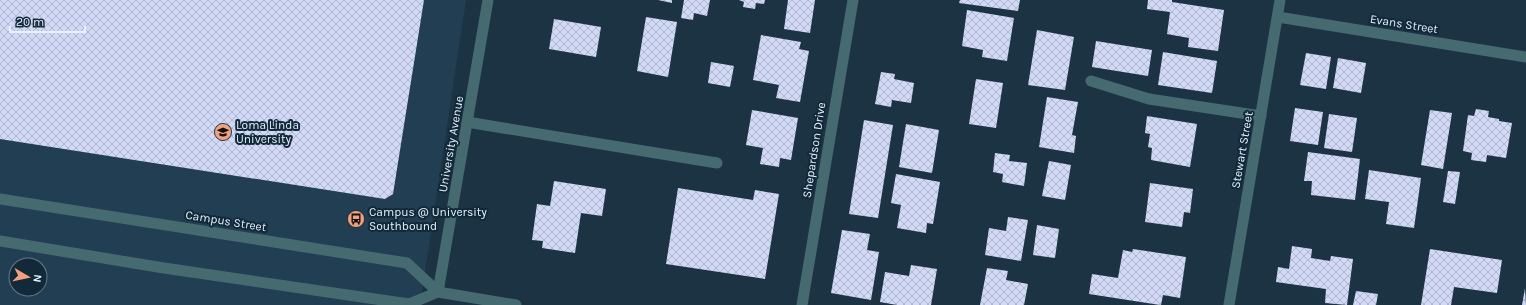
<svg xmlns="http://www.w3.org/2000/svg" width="1526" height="305" viewBox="0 0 1526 305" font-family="Karla,sans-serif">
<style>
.built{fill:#213e53;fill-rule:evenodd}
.building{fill:url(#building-cross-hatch)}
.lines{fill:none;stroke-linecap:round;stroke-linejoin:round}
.service{stroke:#456b71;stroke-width:11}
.minor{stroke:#456b71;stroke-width:11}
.tertiary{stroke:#456b71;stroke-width:11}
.labels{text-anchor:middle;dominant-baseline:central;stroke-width:4;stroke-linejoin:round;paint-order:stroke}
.street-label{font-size:12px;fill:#e4f2fd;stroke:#12293a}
.poi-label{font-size:12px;fill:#e4f2fd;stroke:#12293a;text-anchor:start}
</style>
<defs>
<pattern id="building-cross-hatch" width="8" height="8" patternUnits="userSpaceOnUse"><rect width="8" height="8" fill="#d1d9f7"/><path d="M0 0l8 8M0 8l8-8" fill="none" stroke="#aeb5cc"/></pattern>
</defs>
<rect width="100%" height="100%" fill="#1c3344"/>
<path class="built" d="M0 0H466L420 305H0ZM16 265H40V289H16Z"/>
<path class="building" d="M0 0H424L393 194 385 199 0 139Z
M658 0H672V3Z
M684 0H710L707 16 694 13 693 20 681 18Z
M739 0H765L764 4 756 3 755 9 743 7 744 2Z
M788 0H815L810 33 784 29Z
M960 0H1020L1018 11 959 3Z
M1148 0H1172V2L1224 10 1218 51 1188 47 1189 38 1167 34 1170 12 1147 9Z
M967 10 1014 18 1007 61 982 57 983 50 962 46Z
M646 17 677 22 668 77 637 71Z
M554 19 601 27 596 57 549 49Z
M1037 30 1074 37 1065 90 1028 85Z
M761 35 801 42 799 49 809 51 800 102 776 98 779 85 753 80Z
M1096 41 1152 50 1148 76 1092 67Z
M1163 52 1217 61 1212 93 1158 85Z
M1306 53 1331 57 1326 89 1300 85Z
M1338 58 1366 63 1361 93 1333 88Z
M711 62 734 66 730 87 708 83Z
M881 72 895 74 894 79 914 83 911 103 892 100 891 107 875 104Z
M976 79 1003 83 996 128 969 124Z
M1047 97 1078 102 1072 135 1076 136 1074 153 1039 147Z
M1295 108 1323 112 1318 145 1290 141Z
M1476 109 1489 111 1488 117 1499 119V121L1512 123 1506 158 1487 155 1486 162 1471 160 1472 153 1463 151 1468 115 1474 116Z
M752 110 798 118 791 160 780 158 779 167 760 164 763 148 746 145Z
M1430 110 1452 113 1443 169 1421 165Z
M1329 114 1357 118 1352 152 1324 148Z
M1147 116 1197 124 1190 167 1151 160 1152 148 1148 147 1150 134 1145 133Z
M864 120 893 125 878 218 849 214Z
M906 124 939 130 932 173 899 167Z
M1308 152 1360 159 1355 200 1311 195 1312 181H1304Z
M995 153 1010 155 1009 161 1027 163 1024 186 1002 182 1003 174 993 172Z
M1049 161 1071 165 1065 200 1042 196Z
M1369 170 1421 178 1414 228 1386 224 1389 202 1365 199Z
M1448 171 1460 172 1455 204 1443 202Z
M896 174 940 182 933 224 927 223 926 233 897 228 901 205 891 203Z
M554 181 606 189 602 216 581 213 575 253 542 248 543 241 532 240 537 204 550 206Z
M1150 183 1193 189 1190 213 1184 212 1182 227 1145 222Z
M678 188 753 200 755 190 779 194 765 279 666 264Z
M1008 217 1028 220 1021 261 985 255 989 228 1006 231Z
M1037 225 1059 229 1055 258 1033 255Z
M842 230 870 234 867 250 879 252 871 300 831 293Z
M1292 246 1312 249 1311 258 1330 261 1331 256 1353 259 1347 305 1325 303 1326 289 1276 282 1278 267 1289 269Z
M1133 249 1186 257 1180 298 1163 295 1161 305H1160L1089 294 1092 274 1118 278 1123 250 1132 252Z
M1430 249 1502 260 1497 293 1454 287 1451 305H1421Z
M911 265 937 269 931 305H897L880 302 885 272 909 276Z
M987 268 1008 271 1006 280 1028 284 1024 305H980Z
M1525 288 1526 305H1522Z
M1356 291 1378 294 1376 305H1353Z"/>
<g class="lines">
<path class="service" d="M1091 81 1149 99 1261 116
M467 122 717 163"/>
<path class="minor" d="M1278 17 1526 57
M802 305 853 0
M1229 305 1280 0"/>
<path class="tertiary" d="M0 199 407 263 438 292
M0 241 164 268 409 304 438 292 516 305
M438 292 488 0"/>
</g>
<defs>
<g id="university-disc" transform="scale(0.9)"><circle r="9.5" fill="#f1a17c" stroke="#12293a"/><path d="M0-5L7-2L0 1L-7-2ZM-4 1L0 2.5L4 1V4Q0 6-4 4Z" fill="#111"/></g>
<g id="bus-disc" transform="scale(0.9)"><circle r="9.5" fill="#f1a17c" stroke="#12293a"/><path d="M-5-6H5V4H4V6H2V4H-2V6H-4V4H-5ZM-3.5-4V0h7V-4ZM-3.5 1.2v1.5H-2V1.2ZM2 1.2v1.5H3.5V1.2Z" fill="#111"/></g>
</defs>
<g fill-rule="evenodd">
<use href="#university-disc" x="223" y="132"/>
<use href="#bus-disc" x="356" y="219"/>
</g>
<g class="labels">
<g class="street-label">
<text transform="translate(1404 24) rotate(9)">Evans Street</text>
<text transform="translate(451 144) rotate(-80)">University Avenue</text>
<text transform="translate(814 150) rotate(-81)">Shepardson Drive</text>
<text transform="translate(1242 150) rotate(-80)">Stewart Street</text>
<text transform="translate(226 221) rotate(9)">Campus Street</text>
</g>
<g class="poi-label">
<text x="236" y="125">Loma Linda<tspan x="236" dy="14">University</tspan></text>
<text x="369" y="212">Campus @ University<tspan x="369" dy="14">Southbound</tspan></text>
</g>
</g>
<g transform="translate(28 277) rotate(99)"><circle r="19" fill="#12293a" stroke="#667988"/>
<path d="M0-3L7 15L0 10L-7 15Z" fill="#f1a17c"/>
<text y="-6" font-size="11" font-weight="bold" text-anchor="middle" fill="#e4f2fd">N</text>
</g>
<path d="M10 26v6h75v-6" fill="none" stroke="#e4f2fd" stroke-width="2"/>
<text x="16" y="26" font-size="12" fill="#e4f2fd" stroke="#12293a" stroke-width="3" paint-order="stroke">20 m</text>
</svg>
